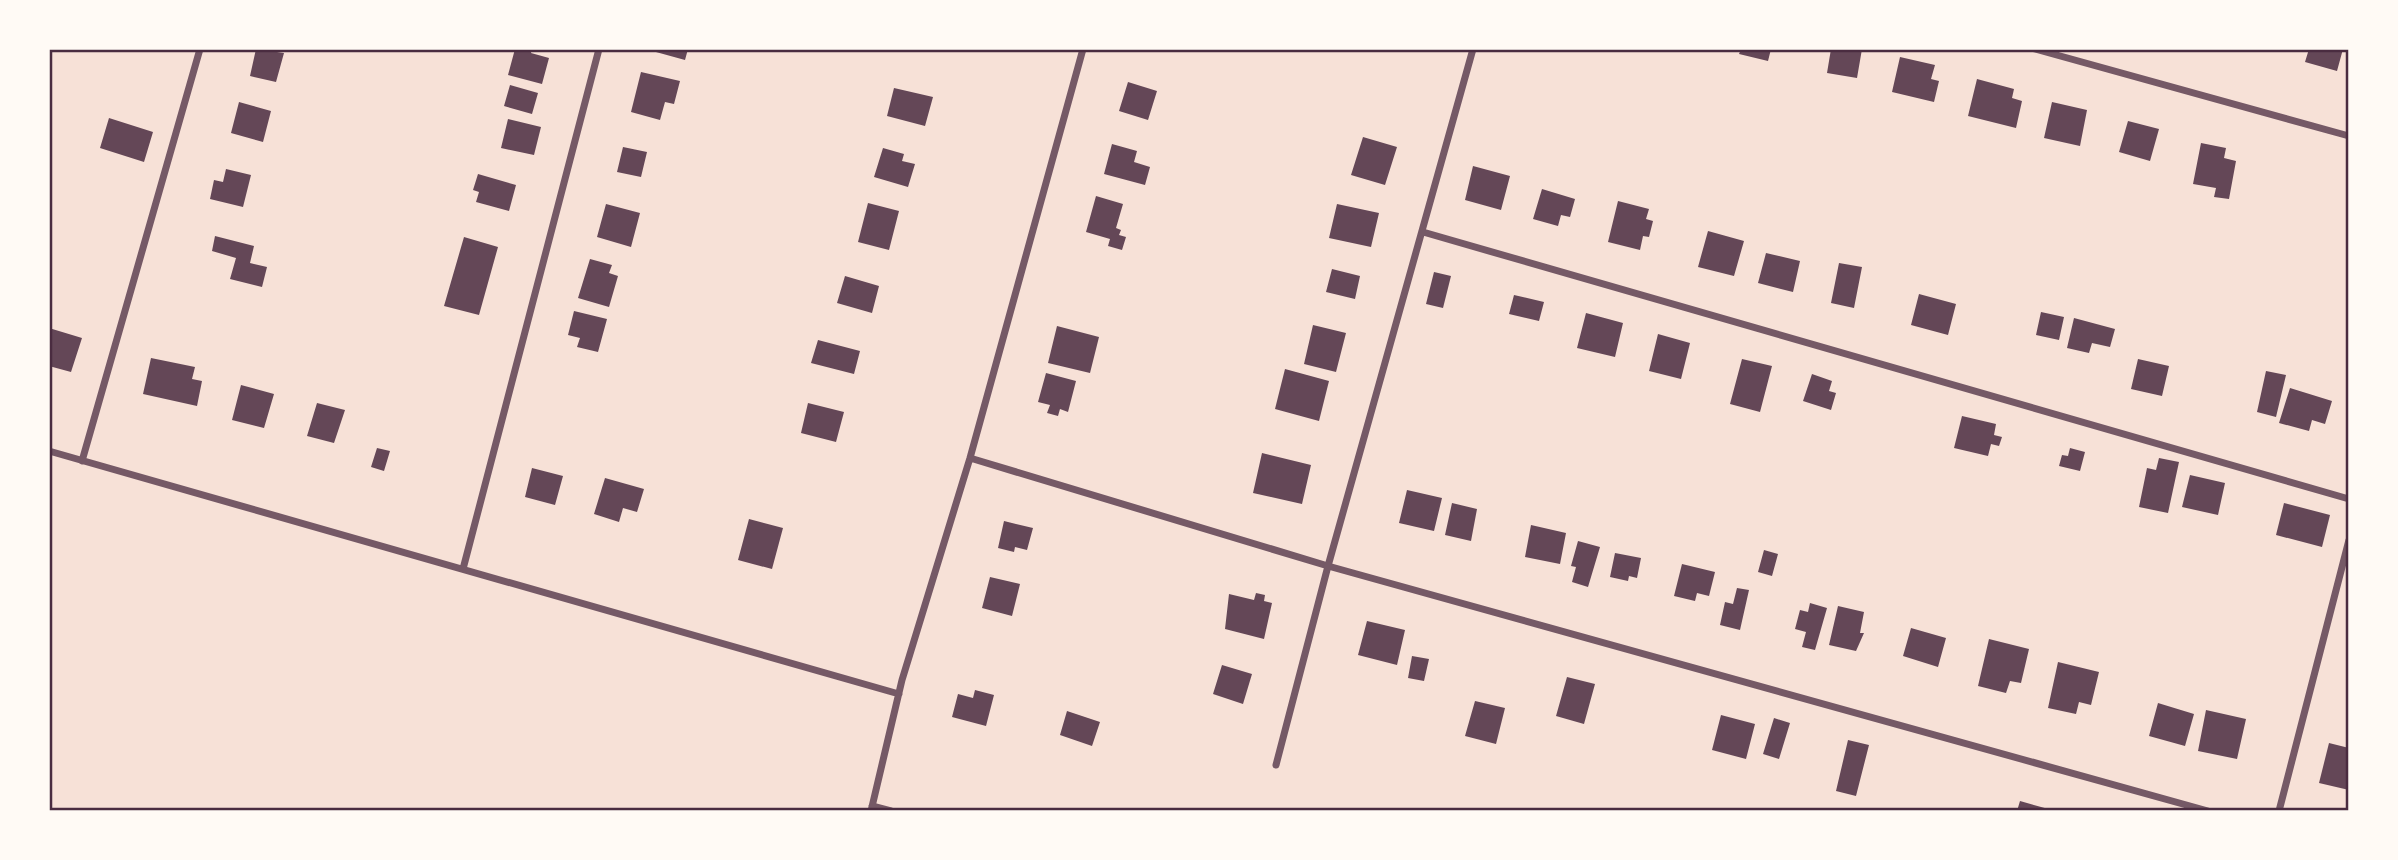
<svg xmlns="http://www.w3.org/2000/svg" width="2398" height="860" viewBox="0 0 2398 860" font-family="'Alegreya Sans',sans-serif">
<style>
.building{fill:#644757}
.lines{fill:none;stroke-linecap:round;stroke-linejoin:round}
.minor{stroke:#755966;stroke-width:7}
.neatline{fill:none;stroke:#4a2c40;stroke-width:2.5}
</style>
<rect width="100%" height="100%" fill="#f7e1d7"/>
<path class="building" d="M256 49 284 53 276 82 250 76Z
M515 49H532L531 53 549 58 542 84 508 75Z
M645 49H688L685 60Z
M1741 49H1771L1768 61 1739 54Z
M1831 49H1862L1857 78 1827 73Z
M2309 49H2343L2337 71 2305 62Z
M1900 57 1935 65 1931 79 1939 81 1934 102 1892 92Z
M641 72 680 81 674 104 665 102 660 120 631 112Z
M1977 79 2014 89 2012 98 2022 101 2016 128 1968 116Z
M1128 82 1157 91 1148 120 1119 111Z
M510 85 538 93 532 114 504 106Z
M894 88 933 97 925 126 887 116Z
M239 102 271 111 263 142 231 133Z
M2052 102 2087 110 2080 146 2044 138Z
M109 118 153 132 144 162 100 148Z
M508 119 541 127 534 155 501 148Z
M2128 121 2159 129 2150 161 2119 152Z
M1363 137 1397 147 1385 185 1351 175Z
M2201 143 2226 148 2224 158 2236 161 2229 199 2214 197 2216 188 2193 184Z
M1112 144 1137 151 1134 162 1150 167 1145 185 1104 174Z
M623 147 647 152 641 177 617 172Z
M883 148 904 154 902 161 915 164 908 187 874 177Z
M1473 166 1510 176 1501 210 1465 200Z
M226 169 251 175 243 207 210 199 214 180 223 182Z
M478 174 516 185 509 211 476 202 479 192 473 190Z
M1542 189 1575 199 1570 217 1561 215 1558 226 1533 219Z
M1096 196 1123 204 1116 228 1121 230 1119 235 1126 237 1122 250 1108 246 1110 239 1086 232Z
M1618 201 1649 209 1646 219 1653 221 1649 237 1643 236 1640 250 1608 242Z
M868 203 899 211 889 250 858 242Z
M606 204 640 213 631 247 597 237Z
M1337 204 1379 213 1371 247 1329 238Z
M1708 231 1744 241 1734 276 1698 267Z
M215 236 254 246 250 263 267 267 262 287 230 279 236 258 212 251Z
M464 237 498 247 479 315 444 306Z
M1766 253 1800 261 1793 292 1758 283Z
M590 259 612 265 609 273 618 276 609 307 578 298Z
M1839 263 1862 267 1854 308 1831 303Z
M1332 269 1360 276 1355 299 1326 292Z
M1434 272 1451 276 1443 308 1426 304Z
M845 276 879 286 872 313 837 303Z
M1919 294 1956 304 1948 335 1911 325Z
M1514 295 1544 302 1539 321 1509 314Z
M574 311 607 319 598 352 577 347 580 338 568 335Z
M2041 312 2064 317 2059 340 2036 335Z
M1586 313 1623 323 1615 357 1577 348Z
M2074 318 2115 329 2110 347 2092 343 2089 353 2067 348Z
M1313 325 1346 333 1336 372 1304 364Z
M1057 326 1099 337 1090 373 1048 363Z
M49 328 82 338 71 372 49 366Z
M1658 334 1690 343 1681 379 1649 371Z
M818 340 860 351 854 374 811 363Z
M151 358 195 367 192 379 202 381 197 406 143 394Z
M1742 359 1772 366 1760 412 1730 404Z
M2138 359 2169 366 2162 396 2131 389Z
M1285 369 1329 381 1319 421 1275 409Z
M2266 371 2286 375 2276 417 2257 412Z
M1046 373 1076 381 1068 412 1060 409 1058 416 1047 413 1050 405 1038 402Z
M1812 374 1832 381 1829 391 1836 393 1831 410 1803 401Z
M241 385 274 394 264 428 232 420Z
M2290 388 2332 401 2325 424 2312 420 2309 431 2279 423Z
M317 403 345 410 334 443 307 436Z
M808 403 844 412 836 442 801 433Z
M1962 416 1996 424 1994 435 2002 437 1999 446 1991 444 1988 456 1954 448Z
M377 448 390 451 384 471 371 467Z
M2070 448 2085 452 2080 471 2059 466 2062 455 2068 456Z
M1262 453 1311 465 1302 504 1253 493Z
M2159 458 2179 462 2168 513 2139 507 2147 468 2156 470Z
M532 468 563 476 555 505 525 497Z
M2190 475 2225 483 2218 515 2182 507Z
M605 478 644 489 637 512 623 508 619 522 594 514Z
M1407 490 1442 498 1434 531 1399 523Z
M1452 503 1477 509 1471 541 1445 535Z
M2284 503 2330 515 2322 547 2276 535Z
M749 519 783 528 772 569 738 560Z
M1004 521 1033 528 1027 550 1015 547 1014 552 998 548Z
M1531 525 1566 533 1560 564 1525 557Z
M1578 541 1600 547 1588 587 1572 582 1576 567 1571 566Z
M1764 550 1778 554 1772 576 1758 572Z
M1615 553 1641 558 1637 578 1629 576 1628 581 1610 577Z
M1682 564 1715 572 1709 596 1697 593 1695 601 1674 596Z
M990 577 1020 584 1012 616 982 608Z
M1737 588 1749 590 1740 630 1720 625 1725 602 1733 604Z
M1256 593 1265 595 1264 601 1272 603 1264 639 1225 629 1229 594 1254 600Z
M1810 603 1827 608 1815 650 1802 647 1806 632 1795 629 1800 610 1808 612Z
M1838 606 1864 612 1860 633H1864L1856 651 1829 645Z
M1367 621 1405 630 1397 665 1358 655Z
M1911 628 1946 638 1938 667 1903 656Z
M1989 639 2029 649 2021 683 2010 681 2006 693 1978 686Z
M1412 656 1429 659 1424 681 1408 678Z
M2058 662 2099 672 2091 705 2079 702 2076 714 2048 708Z
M1222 665 1252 674 1243 704 1213 694Z
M1567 677 1595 684 1584 724 1556 716Z
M975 690 994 695 986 726 952 717 958 694 973 698Z
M1475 701 1505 708 1496 744 1465 736Z
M2158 703 2194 714 2185 746 2149 736Z
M2206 710 2246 719 2237 759 2198 751Z
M1067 711 1100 722 1092 746 1060 735Z
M1721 715 1755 724 1746 759 1712 750Z
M1774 718 1790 723 1779 759 1763 754Z
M1848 740 1869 745 1856 796 1836 791Z
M2329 743 2349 748V790L2319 783Z
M2020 801 2052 810V811H2017Z"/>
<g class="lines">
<path class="minor" d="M2035 49 2349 136
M1423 232 2349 499
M49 451 899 694
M970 458 1328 566 2208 811
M82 461 200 49
M463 569 599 49
M1276 765 1328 566 1473 49
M872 806 891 811
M871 811 902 680 970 458 1083 49
M2279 811 2349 540"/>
</g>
<rect width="2398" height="860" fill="none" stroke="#fffaf5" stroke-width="102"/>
<rect x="51" y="51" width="2296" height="758" class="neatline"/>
</svg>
